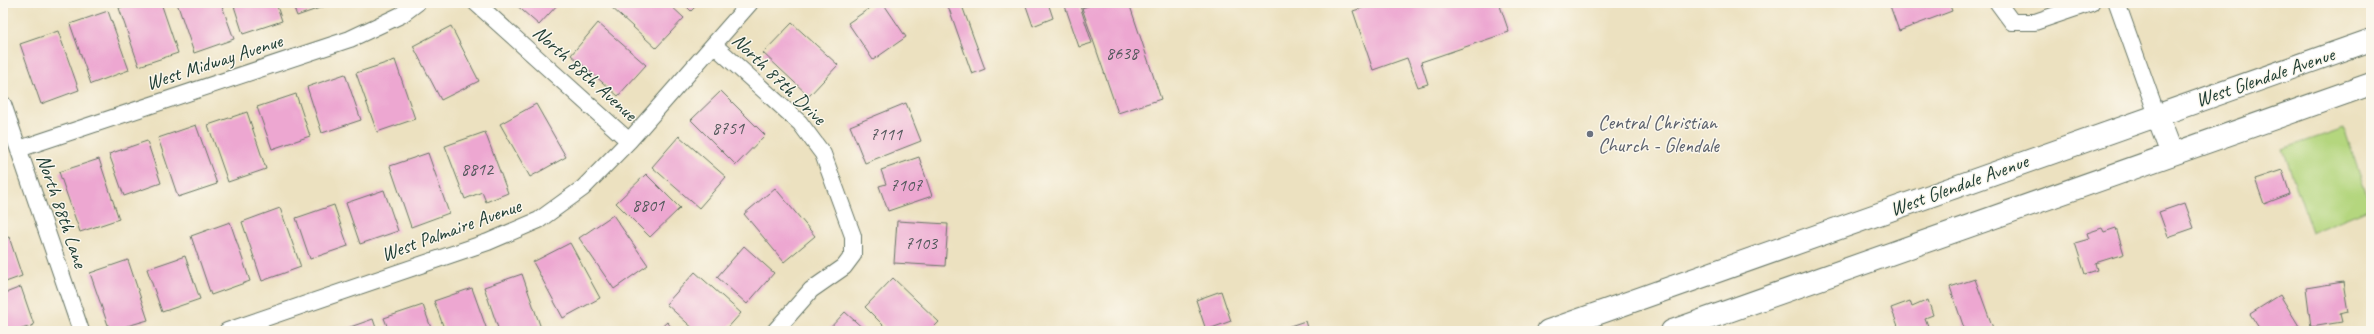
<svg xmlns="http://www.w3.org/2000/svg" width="2374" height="334" viewBox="0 0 2374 334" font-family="Caveat,sans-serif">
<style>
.green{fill:#b4d67e;stroke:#6a8a59}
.building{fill:#eda7d1}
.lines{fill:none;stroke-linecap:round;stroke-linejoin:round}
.minor-casing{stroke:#677665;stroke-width:18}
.secondary-casing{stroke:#677665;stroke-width:24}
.minor{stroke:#fff;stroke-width:16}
.secondary{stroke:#fff;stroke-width:22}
.worship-dot{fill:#6b7280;stroke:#fbf7ec;stroke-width:1.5}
.labels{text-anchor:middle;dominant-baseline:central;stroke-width:3;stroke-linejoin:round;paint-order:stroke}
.number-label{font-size:18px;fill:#52585b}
.street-label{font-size:20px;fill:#1f3d34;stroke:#fbf7ec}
.worship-label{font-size:20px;fill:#5b616d;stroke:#fbf7ec;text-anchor:start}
</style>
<rect width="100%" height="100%" fill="#fbf7ec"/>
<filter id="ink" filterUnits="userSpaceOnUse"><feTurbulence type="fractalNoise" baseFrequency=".025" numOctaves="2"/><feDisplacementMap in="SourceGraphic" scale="8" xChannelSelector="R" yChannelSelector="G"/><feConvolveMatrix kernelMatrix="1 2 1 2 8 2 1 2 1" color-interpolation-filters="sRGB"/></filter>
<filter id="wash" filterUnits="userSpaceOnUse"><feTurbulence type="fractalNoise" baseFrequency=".012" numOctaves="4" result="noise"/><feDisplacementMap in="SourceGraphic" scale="16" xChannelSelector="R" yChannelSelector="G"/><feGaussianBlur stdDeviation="0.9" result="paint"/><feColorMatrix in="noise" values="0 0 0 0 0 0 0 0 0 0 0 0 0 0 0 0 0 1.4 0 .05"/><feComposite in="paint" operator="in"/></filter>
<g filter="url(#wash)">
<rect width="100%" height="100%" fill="#ece1c0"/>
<path class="green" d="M2344 128 2371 208 2312 232 2283 149Z"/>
<g id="blocks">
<path class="building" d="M134 3H161L178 53 139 66 119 8Z
M177 3H221L234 39 194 53Z
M233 3H276L282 21 243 34Z
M292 3H334L297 16Z
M514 3H559L539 25Z
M613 3H668L684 18 656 48 610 6Z
M683 3H699L691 11Z
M877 3H883L906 37 873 60 848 23Z
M947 3H961L985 69 972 74Z
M1025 3H1048L1053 18 1033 26Z
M1064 3H1079L1092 43 1079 47Z
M1097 3H1129L1161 99 1118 113 1082 8Z
M1377 3H1499L1509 32 1421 62 1428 84 1418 87 1407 58 1373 70 1353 11Z
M1889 3H1949L1952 11 1899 31Z
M108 11 129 70 91 84 70 24Z
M598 23 646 65 618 96 571 55Z
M792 23 838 65 809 96 763 53Z
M451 26 479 81 441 100 413 46Z
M58 31 79 90 41 104 20 44Z
M395 60 415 119 377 132 356 73Z
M345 74 361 120 322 133 307 87Z
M721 91 765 135 736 165 691 120Z
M296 94 310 136 272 149 257 107Z
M906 103 921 141 865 163 850 126Z
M536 104 566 157 530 177 500 124Z
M247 112 266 169 228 182 208 125Z
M196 125 217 184 178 197 158 138Z
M485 132 508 193 486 202 482 192 465 199 445 146Z
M679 136 726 177 699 208 652 167Z
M147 141 161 183 124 196 109 154Z
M428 153 449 213 411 227 390 166Z
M919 157 932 196 888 211 879 186 886 184 881 170Z
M99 159 119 219 80 232 59 172Z
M2282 170 2290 194 2264 204 2255 179Z
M646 174 680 208 650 237 616 203Z
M775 188 815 236 784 262 744 214Z
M384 190 398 231 360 244 346 203Z
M2185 203 2194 228 2168 237 2159 212Z
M334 205 348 246 310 259 296 218Z
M280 208 301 267 262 281 242 222Z
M613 215 648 265 614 289 579 238Z
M897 221 948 224 945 266 894 263Z
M230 222 250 281 211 295 191 236Z
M2102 228 2104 232 2116 228 2124 254 2095 263 2097 270 2085 274 2075 243 2089 239 2087 233Z
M9 237 22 276 3 283V239Z
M570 243 600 298 563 318 533 262Z
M744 246 774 273 747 304 717 277Z
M185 256 200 299 162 312 147 269Z
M128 260 148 320 110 331 90 273Z
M695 272 741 313 725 331H696L666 304Z
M522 274 542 331H499L484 287Z
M893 278 939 322 930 331H889L865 307Z
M1975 279 1993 328 1985 331H1965L1950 287Z
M2343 282 2348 312 2340 314 2342 322 2311 327 2306 288Z
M21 287 34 325 16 331H3V294Z
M472 288 487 330 445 331 434 301Z
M1221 291 1231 321 1206 330 1196 300Z
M2280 295 2299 326 2291 331H2261L2250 314Z
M1928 300 1933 315 1925 318 1930 331H1900L1891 308 1910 301 1912 307Z
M423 305 432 331H389L384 318Z
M845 312 866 331H827Z
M373 319 377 331H339Z
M1305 321 1308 331H1275Z
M667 322 675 331H657Z"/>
</g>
</g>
<g filter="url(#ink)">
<use href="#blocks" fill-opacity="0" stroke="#677665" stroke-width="1"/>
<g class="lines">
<g class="minor-casing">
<path id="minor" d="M476 3 629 141
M1998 3 2012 22H2035L2091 3
M2117 3 2157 115
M714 45 800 123 823 154 853 236V255L844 267 811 290 775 331
M3 104 81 331
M19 149 350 39 401 15 417 3
M227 331 488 242 539 220 583 188 629 141 750 3"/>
</g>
<g class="secondary-casing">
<path id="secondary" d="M2157 115 2172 154
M1548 331 2371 40
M1672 331 2371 84"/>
</g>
<use href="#minor" class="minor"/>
<use href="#secondary" class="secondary"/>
</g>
</g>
<circle class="worship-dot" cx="1590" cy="134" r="4"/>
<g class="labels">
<g class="number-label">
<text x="1122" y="53">8638</text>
<text x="728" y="128">8751</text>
<text x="886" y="134">7111</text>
<text x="477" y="169">8812</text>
<text x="906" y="185">7107</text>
<text x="648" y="205">8801</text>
<text x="921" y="243">7103</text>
</g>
<g class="street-label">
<text transform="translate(214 62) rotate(-18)">West Midway Avenue</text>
<text transform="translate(585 73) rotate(42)">North 88th Avenue</text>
<text transform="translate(2265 77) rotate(-19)">West Glendale Avenue</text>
<text transform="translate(779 79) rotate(44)">North 87th Drive</text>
<text transform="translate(1959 185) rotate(-20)">West Glendale Avenue</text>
<text transform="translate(62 211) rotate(71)">North 88th Lane</text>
<text transform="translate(451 230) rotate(-20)">West Palmaire Avenue</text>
</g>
<g class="worship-label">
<text x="1598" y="122">Central Christian<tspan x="1598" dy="23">Church - Glendale</tspan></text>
</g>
</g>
<rect width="2374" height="334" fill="none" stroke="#fbf7ec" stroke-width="16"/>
</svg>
